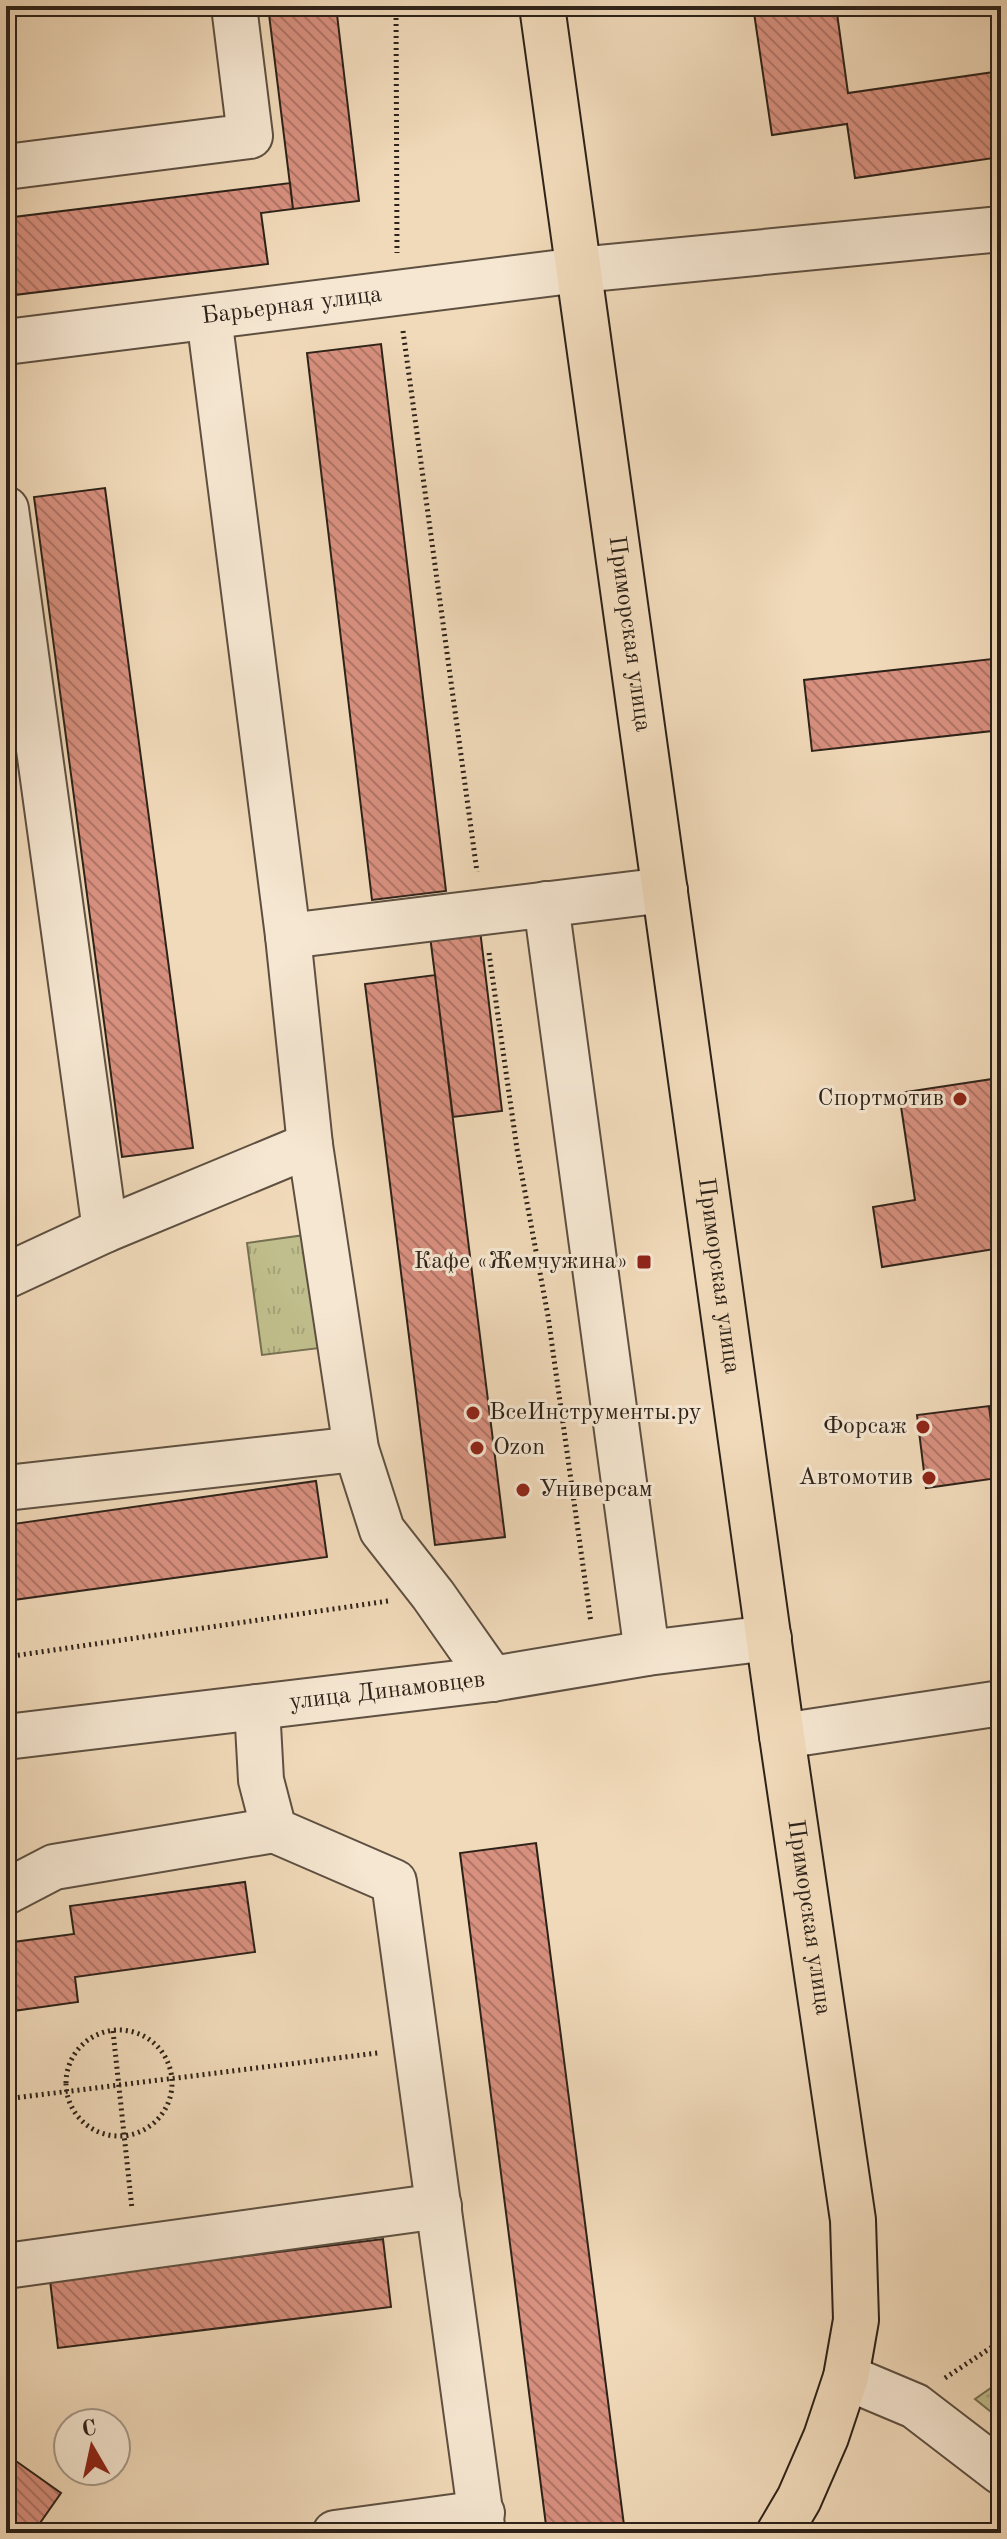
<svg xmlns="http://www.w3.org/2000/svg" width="1007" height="2539" viewBox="0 0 1007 2539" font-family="'Old Standard TT',serif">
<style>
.grass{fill:url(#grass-dots);stroke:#767052;stroke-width:2}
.park{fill:url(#park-tufts);stroke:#767052;stroke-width:2}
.building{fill:url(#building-back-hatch);stroke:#2d2219;stroke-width:2}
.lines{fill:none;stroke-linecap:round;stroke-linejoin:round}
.minor-casing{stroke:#5e5041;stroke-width:48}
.highway-casing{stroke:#2d2219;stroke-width:48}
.path{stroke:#2d2219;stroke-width:5;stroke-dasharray:2 4;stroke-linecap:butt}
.minor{stroke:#f6e7d2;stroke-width:44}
.highway{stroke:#f1daba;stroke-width:44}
.poi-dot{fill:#8f2418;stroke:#f6e7d2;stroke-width:3}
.labels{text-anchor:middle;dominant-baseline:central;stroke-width:6;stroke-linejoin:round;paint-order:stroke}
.street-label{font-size:24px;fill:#2d2219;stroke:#f6e7d2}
.poi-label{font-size:24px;fill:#2d2219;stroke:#f6e7d2;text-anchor:end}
</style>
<defs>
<pattern id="grass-dots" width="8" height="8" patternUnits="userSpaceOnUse" patternTransform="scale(2)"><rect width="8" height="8" fill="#c0be8c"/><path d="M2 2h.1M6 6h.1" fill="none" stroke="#a5a378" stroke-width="1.8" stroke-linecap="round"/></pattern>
<pattern id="park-tufts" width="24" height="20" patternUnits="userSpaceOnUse" patternTransform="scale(2)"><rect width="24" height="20" fill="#c0be8c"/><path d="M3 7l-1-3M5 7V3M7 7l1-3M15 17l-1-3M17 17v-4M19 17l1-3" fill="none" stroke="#a5a378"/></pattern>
<pattern id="building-back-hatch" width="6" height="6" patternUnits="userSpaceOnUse" patternTransform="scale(2)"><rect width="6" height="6" fill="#d8907f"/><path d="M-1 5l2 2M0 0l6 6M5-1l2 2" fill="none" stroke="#b07567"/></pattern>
</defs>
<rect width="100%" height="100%" fill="#f1daba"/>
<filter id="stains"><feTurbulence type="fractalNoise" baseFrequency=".0025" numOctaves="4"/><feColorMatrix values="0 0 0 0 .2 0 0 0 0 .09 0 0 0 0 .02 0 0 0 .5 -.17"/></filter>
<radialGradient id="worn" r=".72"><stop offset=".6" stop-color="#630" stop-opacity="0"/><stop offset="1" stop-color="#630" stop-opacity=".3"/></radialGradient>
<path class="grass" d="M1001 2381V2420L975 2399Z"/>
<path class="park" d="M305 1235 320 1348 262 1355 247 1243Z"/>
<path class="building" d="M268 6H336L359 201 293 209Z
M753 6H836L848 93 1001 71V157L855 178 847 124 772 135Z
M290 183 293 209 261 213 268 264 6 296V218Z
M381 344 446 891 372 900 307 353Z
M105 488 193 1148 122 1157 34 497Z
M1001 658V730L812 751 804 680Z
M480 930 502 1111 453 1117 430 936Z
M435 975 505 1537 435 1545 365 984Z
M999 1078 1001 1092V1248L882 1267 873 1207 915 1200 899 1093Z
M989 1406 998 1478 926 1488 917 1415Z
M316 1481 327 1557 6 1601V1525Z
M536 1843 625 2533H547L460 1853Z
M245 1882 255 1952 75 1977 78 2002 6 2012V1943L74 1934 70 1906Z
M383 2239 391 2307 58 2348 50 2280Z
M6 2454 61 2493 33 2533H6Z"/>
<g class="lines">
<g class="minor-casing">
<g id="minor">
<path d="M6 167 250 136 234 6"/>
<path d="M209 317 288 936 310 1145 356 1449 382 1530 433 1595 492 1679"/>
<path id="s1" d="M6 342 579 270 1001 229"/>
<path d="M6 509 105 1230"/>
<path d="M546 904 647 1653"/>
<path d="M288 936 665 890"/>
<path d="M6 1276 105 1230 310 1145"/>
<path d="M6 1488 356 1449"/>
<path d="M257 1707 261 1780 274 1830 394 1882 483 2533"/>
<path d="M782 1736 1001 1703"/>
<path id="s2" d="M6 1737 492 1679 647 1653 769 1638"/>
<path d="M6 1892 54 1867 274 1830"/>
<path d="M6 2266 439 2206"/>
<path d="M846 2377 915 2406 1001 2472"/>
<path d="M335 2533 482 2513"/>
</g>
</g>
<g class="highway-casing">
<g id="highway">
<path id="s3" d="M542 6 782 1736 853 2220 856 2320 846 2377 826 2437 799 2499 779 2533"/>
</g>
</g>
<path class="path" d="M396 6 397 253
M403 331 477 872
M489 953 517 1149 548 1316 591 1623
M6 1657 388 1601
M66 2083a53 53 0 1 1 106 0a53 53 0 1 1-106 0Z
M113 2031 132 2209
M6 2099 378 2053
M945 2378 1001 2341
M995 2533 1001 2526"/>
<use href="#minor" class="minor"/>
<use href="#highway" class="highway"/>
</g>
<g class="poi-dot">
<circle cx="960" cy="1099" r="8"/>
<rect x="636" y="1254" width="16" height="16" rx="4"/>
<circle cx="473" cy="1413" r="8"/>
<circle cx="923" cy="1427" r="8"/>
<circle cx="477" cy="1448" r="8"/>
<circle cx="929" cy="1478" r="8"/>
<circle cx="523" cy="1490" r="8"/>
</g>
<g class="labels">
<g class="street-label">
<text stroke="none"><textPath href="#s1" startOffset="288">Барьерная улица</textPath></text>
<text stroke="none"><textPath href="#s3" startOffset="634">Приморская улица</textPath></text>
<text stroke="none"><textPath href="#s3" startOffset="1282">Приморская улица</textPath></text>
<text stroke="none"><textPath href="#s2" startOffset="384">улица Динамовцев</textPath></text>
<text stroke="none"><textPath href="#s3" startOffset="1930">Приморская улица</textPath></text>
</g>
<g class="poi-label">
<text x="944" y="1099">Спортмотив</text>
<text x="628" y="1262">Кафе «Жемчужина»</text>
<text x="489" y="1413" text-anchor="start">ВсеИнструменты.ру</text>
<text x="907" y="1427">Форсаж</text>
<text x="493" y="1448" text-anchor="start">Ozon</text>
<text x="913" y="1478">Автомотив</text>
<text x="539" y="1490" text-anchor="start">Универсам</text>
</g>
</g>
<rect width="1007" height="2539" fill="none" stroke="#f1daba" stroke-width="32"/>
<rect x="8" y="8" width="991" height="2523" fill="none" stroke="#2d2219" stroke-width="4"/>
<rect x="16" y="16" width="975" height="2507" fill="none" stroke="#2d2219" stroke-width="2"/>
<g transform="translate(92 2447) rotate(351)"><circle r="38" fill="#f6e7d2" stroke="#a69888" stroke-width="2"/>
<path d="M0-6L14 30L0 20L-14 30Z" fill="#8f2418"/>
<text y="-12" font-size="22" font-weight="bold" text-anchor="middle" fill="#2d2219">С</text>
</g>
<rect width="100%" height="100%" filter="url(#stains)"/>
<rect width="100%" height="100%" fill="url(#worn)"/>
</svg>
